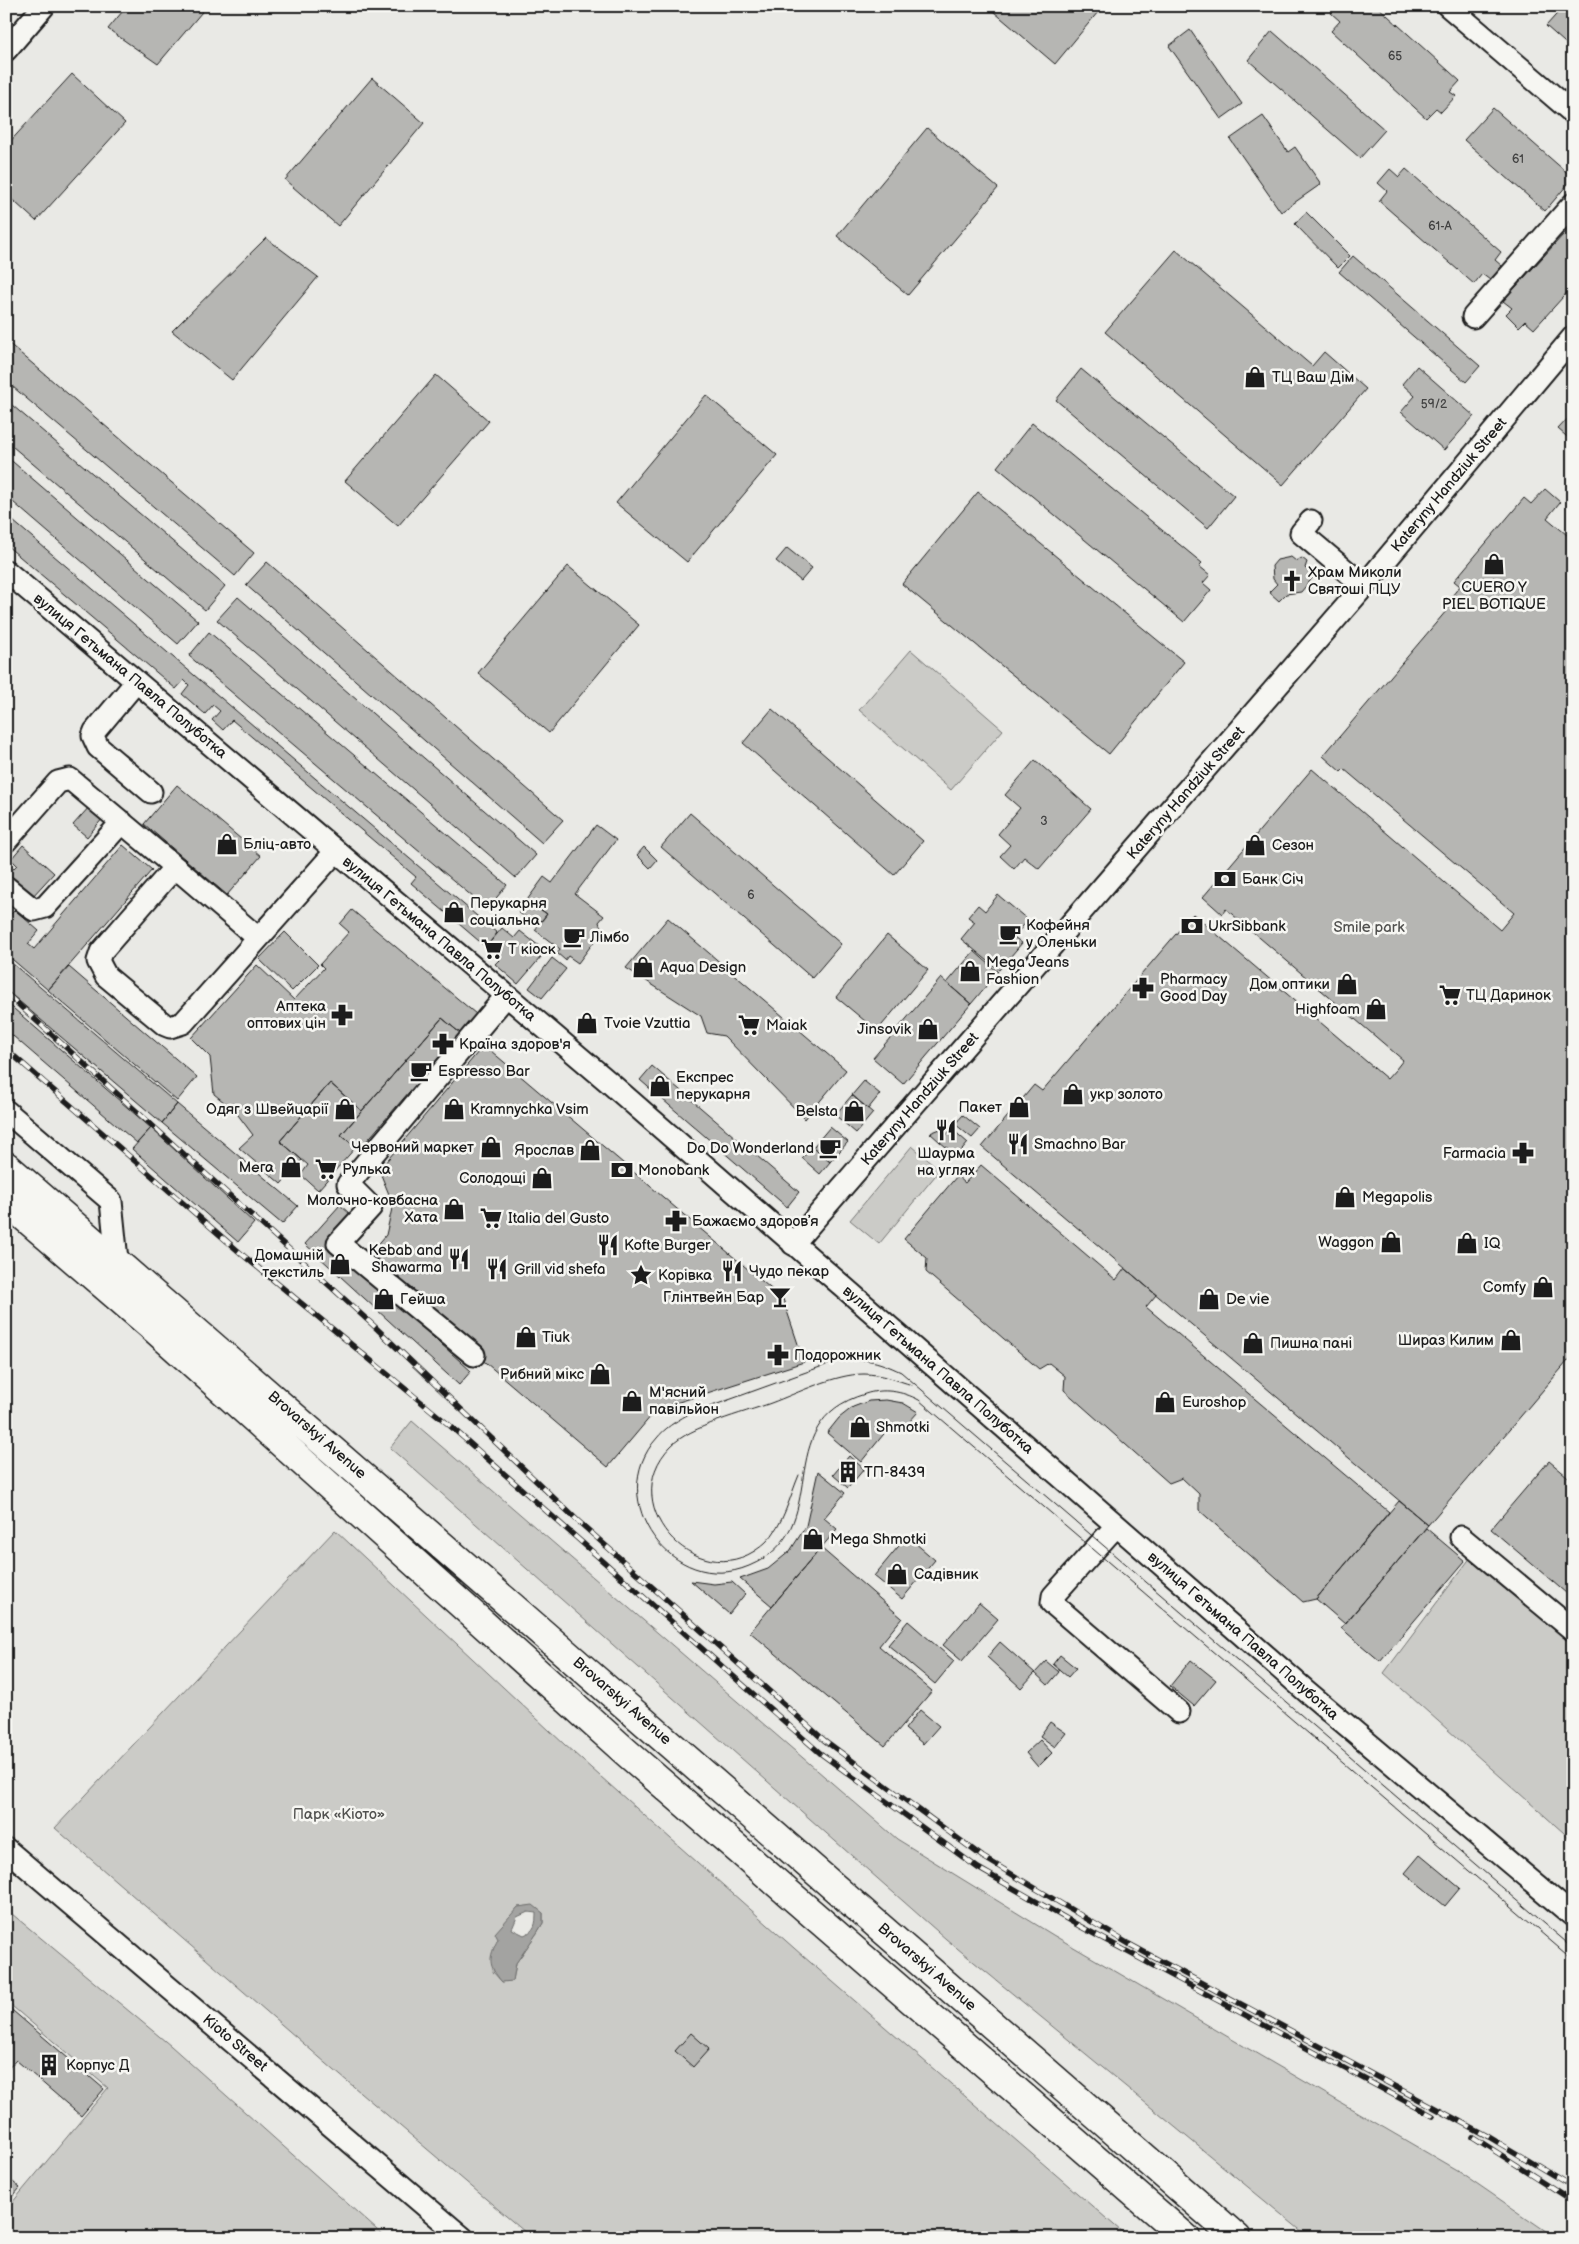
<svg xmlns="http://www.w3.org/2000/svg" width="1579" height="2244" viewBox="0 0 1579 2244" font-family="'Balsamiq Sans',sans-serif">
<style>
.green{fill:#cbcbc7;stroke:#747472;fill-rule:evenodd}
.water{fill:#a3a3a1;stroke:#6d6d6c;fill-rule:evenodd}
.building{fill:#b6b6b3;stroke:#1c1c1c}
.lines{fill:none;stroke-linecap:round;stroke-linejoin:round}
.minor-casing{stroke:#1c1c1c;stroke-width:25}
.highway-casing{stroke:#1c1c1c;stroke-width:31}
.minor{stroke:#f6f6f2;stroke-width:21}
.highway{stroke:#f6f6f2;stroke-width:28}
.tram{stroke:#1c1c1c;stroke-width:1}
.rail-casing{stroke:#1c1c1c;stroke-width:5.5}
.rail{stroke:#f6f6f2;stroke-width:4;stroke-dasharray:11;stroke-linecap:butt}
.labels{text-anchor:middle;dominant-baseline:central;stroke-width:5;stroke-linejoin:round;paint-order:stroke}
.number-label{font-size:12px;fill:#424242}
.poi-label{font-size:15px;fill:#1c1c1c;stroke:#f6f6f2;text-anchor:start}
.street-label{font-size:15px;fill:#1c1c1c;stroke:#f6f6f2}
.park-label{font-size:15px;fill:#51514f;stroke:#f6f6f2}
</style>
<rect width="100%" height="100%" fill="#e9e9e5"/>
<filter id="ink" filterUnits="userSpaceOnUse"><feTurbulence type="fractalNoise" baseFrequency=".02" numOctaves="2"/><feDisplacementMap in="SourceGraphic" scale="10" xChannelSelector="R" yChannelSelector="G"/><feConvolveMatrix kernelMatrix="1 2 1 2 8 2 1 2 1" color-interpolation-filters="sRGB"/></filter>
<g filter="url(#ink)">
<path class="green" d="M911 650 1003 730 951 790 859 710Z
M912 1146 940 1170 879 1244 850 1220Z
M412 1421 897 1839 1053 1935 1460 2172 1556 2238H1310L946 1939 390 1448Z
M335 1530 565 1745 803 1956 1129 2238H532L334 2070 55 1828ZM518 1907 543 1913V1923L537 1933 516 1963 513 1980 502 1982 493 1972 498 1939Z
M1471 1557 1573 1643V1841L1384 1673Z
M6 1909 171 2046 386 2238H6V2210L108 2088 6 2001Z"/>
<path class="water" d="M533 1905 543 1913V1923L537 1933 516 1963 513 1981 502 1982C488 1965 488 1959 498 1939L495 1933 518 1907ZM528 1912 536 1913C536 1924 535 1931 524 1935L512 1929 517 1917Z"/>
<path class="building" d="M127 6H207L158 64 108 29Z
M987 6H1103L1055 64Z
M1338 6H1377L1460 81 1450 92 1456 96 1441 112 1436 108 1426 118 1331 31 1340 21 1331 13Z
M1564 6H1573V50L1546 26Z
M1190 30 1242 104 1221 119 1169 46Z
M1272 31 1385 130 1360 158 1248 60Z
M72 74 125 123 36 221 6 194V146Z
M372 78 424 123 338 226 285 180Z
M1493 108 1573 178 1545 211 1464 140Z
M1263 116 1288 152 1295 147 1321 184 1281 212 1230 139Z
M927 128 998 188 908 295 837 236Z
M1390 169 1399 177 1406 169 1501 252 1495 260 1502 266 1490 280 1482 274 1474 284 1379 201 1387 191 1378 183Z
M1306 212 1350 256 1338 268 1295 224Z
M1573 224V286L1534 329 1525 321 1519 327 1506 314 1512 308 1503 301Z
M266 238 318 277 232 380 172 331Z
M1176 250 1312 366 1324 352 1366 389 1283 485 1105 332Z
M1353 256 1480 366 1466 382 1339 272Z
M6 341 254 553 235 576 6 381Z
M1417 366 1474 416 1444 450 1401 412 1415 396 1402 384Z
M1081 369 1234 496 1208 528 1056 400Z
M436 375 489 421 398 526 345 481Z
M706 395 777 455 687 562 616 503Z
M6 400 225 586 205 610 6 441Z
M1573 413V442L1558 429Z
M1032 423 1202 563 1199 566 1210 575 1203 583 1211 590 1184 622 997 467Z
M6 456 198 621 178 644 6 496Z
M1545 489 1560 502 1547 518 1573 540V1355L1428 1525 982 1147 1034 1085 1042 1091 1193 914 1387 1079 1396 1069 1403 1060 1226 909 1222 914 1203 897 1312 769 1500 930 1514 913 1344 769 1341 772 1323 756 1447 610 1443 607 1460 586 1454 581 1524 498 1531 504Z
M978 492 1184 662 1109 754 902 584Z
M6 515 497 933 486 947 411 883 416 877 232 720 223 730 212 720 220 711 213 705 205 714 182 694 189 685 184 680 176 689 6 545Z
M787 548 812 568 801 581 776 561Z
M1291 557 1296 561 1302 558 1307 562 1305 568 1314 576 1301 592 1286 594 1279 601 1269 592 1277 584 1273 579 1272 566 1277 560Z
M267 562 563 820 542 843 246 585Z
M568 566 639 625 549 733 478 673Z
M238 597 536 855 516 878 217 620Z
M209 632 507 885 487 909 189 656Z
M772 709 923 841 894 875 743 743Z
M1035 760 1091 809 1039 869 1024 857 1014 869 1000 856 1010 845 998 834 1020 808 1005 795Z
M177 785 261 856 227 895 144 824Z
M90 806 103 818 87 837 73 825Z
M690 813 841 944 812 978 661 847Z
M596 825 616 840 575 894 604 916 599 922 602 931 578 963 568 956 565 960 557 953 560 949 535 930 547 914 527 900 544 877 552 883Z
M23 845 54 873 32 897 7 875 17 865 11 859Z
M123 845 152 870 48 990 6 954V919L15 910 39 931 28 944 34 949Z
M644 847 657 860 650 868 637 855Z
M998 895 1028 920 1014 937 1022 943 999 970 961 939 975 922 968 917 978 905 985 911Z
M527 900 547 914 537 926 518 912Z
M352 910 476 1014 460 1033 442 1018 362 1111 330 1083 280 1141 302 1160 281 1184 239 1148 253 1135 235 1111 214 1094 210 1057 191 1038 257 965 294 1000 324 968 320 964 349 932 340 924Z
M668 918 846 1070 805 1119 724 1036 707 1033 701 1016 626 968Z
M502 928 514 938 520 931 539 946 534 951 541 957 518 984 495 964 500 959 486 947Z
M285 932 318 965 292 991 259 959Z
M887 935 928 970 877 1031 836 997Z
M974 951 998 972 971 1004 947 983Z
M6 958 177 1104 162 1123 6 990Z
M552 958 566 969 542 998 529 988Z
M69 967 197 1077 177 1101 48 990Z
M941 978 971 1004 903 1084 873 1058Z
M6 1002 151 1128 137 1143 6 1030Z
M442 1018 460 1033 359 1150 341 1135Z
M484 1045 783 1299 804 1362 657 1409 608 1467 365 1260 386 1235 393 1204 379 1170Z
M652 1066 799 1192 787 1207 640 1080Z
M864 1081 880 1094 868 1109 852 1095Z
M330 1083 362 1111 341 1135 356 1147 318 1190 301 1175 308 1165 280 1141Z
M852 1095 873 1113 856 1133 835 1115Z
M177 1104 298 1206 282 1224 162 1123Z
M963 1115 980 1129 972 1138 955 1124Z
M948 1126 952 1129 940 1142 930 1133Z
M830 1127 848 1142 830 1162 813 1147Z
M151 1128 254 1223 238 1242 132 1149Z
M952 1129 968 1143 957 1156 940 1142Z
M813 1147 830 1162 820 1174 802 1158Z
M981 1165 1116 1280 1125 1268 1156 1295 1146 1307 1389 1512 1316 1599 1303 1602 1199 1510V1494L1182 1478 1169 1483 1064 1390 1065 1376 1049 1363 1039 1369 926 1272 927 1258 904 1239 957 1176 965 1183Z
M340 1205 350 1214 326 1240 471 1371 459 1385 305 1244Z
M886 1400 903 1403 918 1412 901 1431 892 1424 861 1462 827 1433 839 1418 853 1407 869 1401Z
M849 1456 864 1469 848 1488 833 1475Z
M1549 1461 1573 1481V1599L1491 1529Z
M818 1471 845 1493 824 1518 837 1529 772 1606 740 1579 768 1569 790 1551 806 1526Z
M1399 1501 1428 1525 1345 1624 1316 1599Z
M1426 1528 1465 1561 1380 1661 1341 1628Z
M907 1536 935 1560 902 1599 874 1576Z
M821 1548 902 1618 879 1646 932 1691 885 1746 750 1632Z
M691 1581 714 1584 732 1582 745 1594 729 1614Z
M979 1603 998 1619 962 1661 943 1645Z
M908 1621 954 1661 935 1684 888 1645Z
M1000 1642 1035 1673 1021 1688 987 1657Z
M1060 1655 1076 1668 1068 1677 1053 1664Z
M1191 1660 1216 1680 1194 1706 1170 1686Z
M1046 1661 1059 1672 1048 1685 1035 1673Z
M920 1710 939 1726 923 1744 905 1729Z
M1050 1722 1066 1733 1055 1747 1040 1736Z
M1040 1740 1052 1753 1038 1767 1026 1753Z
M1420 1855 1460 1888 1445 1906 1405 1873Z
M6 2005 104 2089 81 2116 16 2060 6 2071Z
M691 2033 709 2049 693 2067 675 2051Z
M6 2176 20 2188 6 2204Z"/>
<g class="lines">
<g class="minor-casing">
<path id="minor" d="M1448 6 1573 113
M6 50 44 6
M1473 317 1573 204
M1311 521 1301 533 1364 586
M6 571 611 1084 1305 1690 1573 1916
M136 682 95 731 93 736 98 747 151 792
M6 841 58 782 70 779 175 867 101 952 98 961 106 976 165 1025 170 1027 183 1023 336 851
M175 867 258 938
M6 887 34 910 45 907 122 822
M6 1111 111 1201 117 1260
M793 1244 1364 586 1573 337
M474 1355 338 1243 371 1207 348 1184 506 996
M1116 1526 1053 1596 1052 1603 1179 1712
M1461 1537 1573 1630
M6 1849 463 2238"/>
</g>
<g class="highway-casing">
<path id="highway" d="M6 1166 1237 2238
M6 1201 149 1324 627 1753 1186 2238"/>
</g>
<use href="#minor" class="minor"/>
<use href="#highway" class="highway"/>
<path class="tram" d="M799 1475C790 1496 783 1526 766 1542 704 1601 611 1507 671 1446 690 1426 744 1413 771 1403 798 1393 835 1374 864 1374 881 1374 896 1380 912 1385
M1573 1948 901 1372C876 1360 862 1357 834 1362L687 1415C675 1422 665 1428 657 1438 602 1499 673 1598 749 1566 838 1529 766 1423 865 1394 883 1388 902 1391 919 1400L1573 1960"/>
<g class="rail-casing">
<path id="rail" d="M8 995 373 1325 578 1521 824 1740 983 1857 1129 1944 1489 2137 1573 2187
M6 1049 244 1256 448 1424 820 1753 978 1868 1074 1923 1433 2116
M1473 2137 1573 2201"/>
</g>
<use href="#rail" class="rail"/>
</g>
</g>
<defs>
<g id="shop-bare" transform="scale(1.725)"><path d="M-5-2.5h2.3a2.7 3.5 0 0 1 5.4 0H5L5.5 6h-11ZM-1.5-2.5h3a1.5 2.3 0 0 0-3 0Z" fill="#1c1c1c" stroke="#f6f6f2" stroke-width="2.5" paint-order="stroke"/></g>
<g id="church-bare" transform="scale(1.725)"><path d="M-1.2-6h2.4v3.5h3.3v2.4h-3.3V6h-2.4V-.1h-3.3v-2.4h3.3Z" fill="#1c1c1c" stroke="#f6f6f2" stroke-width="2.5" paint-order="stroke"/></g>
<g id="bank-bare" transform="scale(1.725)"><path d="M-6-4H6V4H-6ZM0-2.3a2.3 2.3 0 1 0 0 4.6a2.3 2.3 0 1 0 0-4.6Z" fill="#1c1c1c" stroke="#f6f6f2" stroke-width="2.5" paint-order="stroke"/></g>
<g id="cafe-bare" transform="scale(1.725)"><path d="M-5.5-4.5H6V0H3Q3 3.5 0 3.5H-2.5Q-5.5 3.5-5.5 0ZM3-3.2v2h1.7v-2ZM-6 4.5H4V6H-6Z" fill="#1c1c1c" stroke="#f6f6f2" stroke-width="2.5" paint-order="stroke"/></g>
<g id="supermarket-bare" transform="scale(1.725)"><path d="M-6-5.5h2.5l.6 2H6L4.5 2H-2.5L-4.4-4H-6ZM-1.5 3.2a1.3 1.3 0 1 0 .1 0ZM3 3.2a1.3 1.3 0 1 0 .1 0Z" fill="#1c1c1c" stroke="#f6f6f2" stroke-width="2.5" paint-order="stroke"/></g>
<g id="pharmacy-bare" transform="scale(1.725)"><path d="M-2-6h4v4h4v4h-4v4h-4v-4h-4v-4h4Z" fill="#1c1c1c" stroke="#f6f6f2" stroke-width="2.5" paint-order="stroke"/></g>
<g id="restaurant-bare" transform="scale(1.725)"><path d="M-5-6h1v4h1v-4h1v4h1v-4h1v5L-1.5 .5V6h-2V.5L-5-1ZM5-6V6H3V1.5H1.5Q1.5-4 5-6Z" fill="#1c1c1c" stroke="#f6f6f2" stroke-width="2.5" paint-order="stroke"/></g>
<g id="sight-bare" transform="scale(1.725)"><path d="M0-6L1.8-2.2L6-1.7L2.9 1.2L3.7 5.4L0 3.3L-3.7 5.4L-2.9 1.2L-6-1.7L-1.8-2.2Z" fill="#1c1c1c" stroke="#f6f6f2" stroke-width="2.5" paint-order="stroke"/></g>
<g id="bar-bare" transform="scale(1.725)"><path d="M-6-5H6L.8 .8V4.5H3.5V6h-7V4.5H-.8V.8Z" fill="#1c1c1c" stroke="#f6f6f2" stroke-width="2.5" paint-order="stroke"/></g>
<g id="building-bare" transform="scale(1.725)"><path d="M-4-6H4V6H1V3H-1V6H-4ZM-2.5-4.3h1.7v1.8h-1.7ZM.8-4.3h1.7v1.8H.8ZM-2.5-1h1.7V.8h-1.7ZM.8-1h1.7V.8H.8Z" fill="#1c1c1c" stroke="#f6f6f2" stroke-width="2.5" paint-order="stroke"/></g>
</defs>
<g fill-rule="evenodd">
<use href="#shop-bare" x="1255" y="377"/>
<use href="#shop-bare" x="1494" y="564"/>
<use href="#church-bare" x="1292" y="581"/>
<use href="#shop-bare" x="227" y="844"/>
<use href="#shop-bare" x="1255" y="845"/>
<use href="#bank-bare" x="1225" y="879"/>
<use href="#shop-bare" x="454" y="912"/>
<use href="#bank-bare" x="1192" y="926"/>
<use href="#cafe-bare" x="1010" y="934"/>
<use href="#cafe-bare" x="574" y="937"/>
<use href="#supermarket-bare" x="492" y="949"/>
<use href="#shop-bare" x="643" y="967"/>
<use href="#shop-bare" x="970" y="971"/>
<use href="#shop-bare" x="1347" y="984"/>
<use href="#pharmacy-bare" x="1143" y="988"/>
<use href="#supermarket-bare" x="1450" y="995"/>
<use href="#shop-bare" x="1376" y="1009"/>
<use href="#pharmacy-bare" x="342" y="1015"/>
<use href="#shop-bare" x="587" y="1023"/>
<use href="#supermarket-bare" x="749" y="1025"/>
<use href="#shop-bare" x="928" y="1029"/>
<use href="#pharmacy-bare" x="443" y="1044"/>
<use href="#cafe-bare" x="421" y="1071"/>
<use href="#shop-bare" x="660" y="1086"/>
<use href="#shop-bare" x="1073" y="1094"/>
<use href="#shop-bare" x="1019" y="1107"/>
<use href="#shop-bare" x="345" y="1109"/>
<use href="#shop-bare" x="454" y="1109"/>
<use href="#shop-bare" x="854" y="1111"/>
<use href="#restaurant-bare" x="946" y="1130"/>
<use href="#restaurant-bare" x="1018" y="1144"/>
<use href="#shop-bare" x="491" y="1147"/>
<use href="#cafe-bare" x="830" y="1148"/>
<use href="#shop-bare" x="590" y="1150"/>
<use href="#pharmacy-bare" x="1523" y="1153"/>
<use href="#shop-bare" x="291" y="1167"/>
<use href="#supermarket-bare" x="326" y="1169"/>
<use href="#bank-bare" x="622" y="1170"/>
<use href="#shop-bare" x="542" y="1178"/>
<use href="#shop-bare" x="1345" y="1197"/>
<use href="#shop-bare" x="454" y="1209"/>
<use href="#supermarket-bare" x="491" y="1218"/>
<use href="#pharmacy-bare" x="676" y="1221"/>
<use href="#shop-bare" x="1391" y="1242"/>
<use href="#shop-bare" x="1467" y="1243"/>
<use href="#restaurant-bare" x="608" y="1245"/>
<use href="#restaurant-bare" x="459" y="1259"/>
<use href="#shop-bare" x="340" y="1264"/>
<use href="#restaurant-bare" x="497" y="1269"/>
<use href="#restaurant-bare" x="732" y="1271"/>
<use href="#sight-bare" x="641" y="1275"/>
<use href="#shop-bare" x="1543" y="1287"/>
<use href="#bar-bare" x="780" y="1297"/>
<use href="#shop-bare" x="384" y="1299"/>
<use href="#shop-bare" x="1209" y="1299"/>
<use href="#shop-bare" x="526" y="1337"/>
<use href="#shop-bare" x="1511" y="1340"/>
<use href="#shop-bare" x="1253" y="1343"/>
<use href="#pharmacy-bare" x="778" y="1355"/>
<use href="#shop-bare" x="600" y="1374"/>
<use href="#shop-bare" x="632" y="1401"/>
<use href="#shop-bare" x="1165" y="1402"/>
<use href="#shop-bare" x="860" y="1427"/>
<use href="#building-bare" x="848" y="1472"/>
<use href="#shop-bare" x="813" y="1539"/>
<use href="#shop-bare" x="897" y="1574"/>
<use href="#building-bare" x="49" y="2065"/>
</g>
<g class="labels">
<g class="number-label">
<text x="1395" y="56">65</text>
<text x="1518" y="159">61</text>
<text x="1440" y="226">61-А</text>
<text x="1434" y="404">59/2</text>
<text x="1044" y="821">3</text>
<text x="751" y="895">6</text>
</g>
<g class="poi-label">
<text x="1272" y="377">ТЦ Ваш Дім</text>
<text x="1308" y="572">Храм Миколи<tspan x="1308" dy="17">Святоші ПЦУ</tspan></text>
<text x="1494" y="587" text-anchor="middle">CUERO Y<tspan x="1494" dy="17">PIEL BOTIQUE</tspan></text>
<text x="243" y="844">Бліц-авто</text>
<text x="1272" y="845">Сезон</text>
<text x="1242" y="879">Банк Січ</text>
<text x="470" y="903">Перукарня<tspan x="470" dy="17">соціальна</tspan></text>
<text x="1026" y="925">Кофейня<tspan x="1026" dy="17">у Оленьки</tspan></text>
<text x="1208" y="926">UkrSibbank</text>
<text x="590" y="937">Лімбо</text>
<text x="508" y="949">Т кіоск</text>
<text x="986" y="962">Mega Jeans<tspan x="986" dy="17">Fashion</tspan></text>
<text x="660" y="967">Aqua Design</text>
<text x="1160" y="979">Pharmacy<tspan x="1160" dy="17">Good Day</tspan></text>
<text x="1330" y="984" text-anchor="end">Дом оптики</text>
<text x="1466" y="995">ТЦ Даринок</text>
<text x="326" y="1006" text-anchor="end">Аптека<tspan x="326" dy="17">оптових цін</tspan></text>
<text x="1360" y="1009" text-anchor="end">Highfoam</text>
<text x="604" y="1023">Tvoie Vzuttia</text>
<text x="766" y="1025">Maiak</text>
<text x="911" y="1029" text-anchor="end">Jinsovik</text>
<text x="459" y="1044">Країна здоров'я</text>
<text x="438" y="1071">Espresso Bar</text>
<text x="676" y="1077">Експрес<tspan x="676" dy="17">перукарня</tspan></text>
<text x="1090" y="1094">укр золото</text>
<text x="1002" y="1107" text-anchor="end">Пакет</text>
<text x="328" y="1109" text-anchor="end">Одяг з Швейцарії</text>
<text x="470" y="1109">Kramnychka Vsim</text>
<text x="838" y="1111" text-anchor="end">Belsta</text>
<text x="1034" y="1144">Smachno Bar</text>
<text x="474" y="1147" text-anchor="end">Червоний маркет</text>
<text x="814" y="1148" text-anchor="end">Do Do Wonderland</text>
<text x="574" y="1150" text-anchor="end">Ярослав</text>
<text x="946" y="1153" text-anchor="middle">Шаурма<tspan x="946" dy="17">на углях</tspan></text>
<text x="1506" y="1153" text-anchor="end">Farmacia</text>
<text x="274" y="1167" text-anchor="end">Мега</text>
<text x="342" y="1169">Рулька</text>
<text x="638" y="1170">Monobank</text>
<text x="526" y="1178" text-anchor="end">Солодощі</text>
<text x="1362" y="1197">Megapolis</text>
<text x="438" y="1200" text-anchor="end">Молочно-ковбасна<tspan x="438" dy="17">Хата</tspan></text>
<text x="508" y="1218">Italia del Gusto</text>
<text x="692" y="1221">Бажаємо здоровʼя</text>
<text x="1374" y="1242" text-anchor="end">Waggon</text>
<text x="1484" y="1243">IQ</text>
<text x="624" y="1245">Kofte Burger</text>
<text x="442" y="1250" text-anchor="end">Kebab and<tspan x="442" dy="17">Shawarma</tspan></text>
<text x="324" y="1255" text-anchor="end">Домашній<tspan x="324" dy="17">текстиль</tspan></text>
<text x="514" y="1269">Grill vid shefa</text>
<text x="749" y="1271">Чудо пекар</text>
<text x="658" y="1275">Корівка</text>
<text x="1526" y="1287" text-anchor="end">Comfy</text>
<text x="764" y="1297" text-anchor="end">Глінтвейн Бар</text>
<text x="400" y="1299">Гейша</text>
<text x="1226" y="1299">De vie</text>
<text x="542" y="1337">Tiuk</text>
<text x="1494" y="1340" text-anchor="end">Шираз Килим</text>
<text x="1270" y="1343">Пишна пані</text>
<text x="794" y="1355">Подорожник</text>
<text x="584" y="1374" text-anchor="end">Рибний мікс</text>
<text x="649" y="1392">М'ясний<tspan x="649" dy="17">павільйон</tspan></text>
<text x="1182" y="1402">Euroshop</text>
<text x="876" y="1427">Shmotki</text>
<text x="864" y="1472">ТП-8439</text>
<text x="830" y="1539">Mega Shmotki</text>
<text x="914" y="1574">Садівник</text>
<text x="66" y="2065">Корпус Д</text>
</g>
<g class="street-label">
<text transform="translate(1449 485) rotate(-50)">Kateryny Handziuk Street</text>
<text transform="translate(130 676) rotate(40)">вулиця Гетьмана Павла Полуботка</text>
<text transform="translate(1186 793) rotate(-49)">Kateryny Handziuk Street</text>
<text transform="translate(439 939) rotate(40)">вулиця Гетьмана Павла Полуботка</text>
<text transform="translate(920 1099) rotate(-49)">Kateryny Handziuk Street</text>
<text transform="translate(938 1370) rotate(41)">вулиця Гетьмана Павла Полуботка</text>
<text transform="translate(317 1435) rotate(41)">Brovarskyi Avenue</text>
<text transform="translate(1243 1636) rotate(41)">вулиця Гетьмана Павла Полуботка</text>
<text transform="translate(622 1701) rotate(41)">Brovarskyi Avenue</text>
<text transform="translate(927 1967) rotate(41)">Brovarskyi Avenue</text>
<text transform="translate(235 2043) rotate(40)">Kioto Street</text>
</g>
<g class="park-label">
<text x="1369" y="927">Smile park</text>
<text x="339" y="1814">Парк «Кіото»</text>
</g>
</g>
<rect width="1579" height="2244" fill="none" stroke="#f6f6f2" stroke-width="25"/>
<rect x="12" y="12" width="1554" height="2219" fill="none" stroke="#1c1c1c" stroke-width="2" filter="url(#ink)"/>
</svg>
